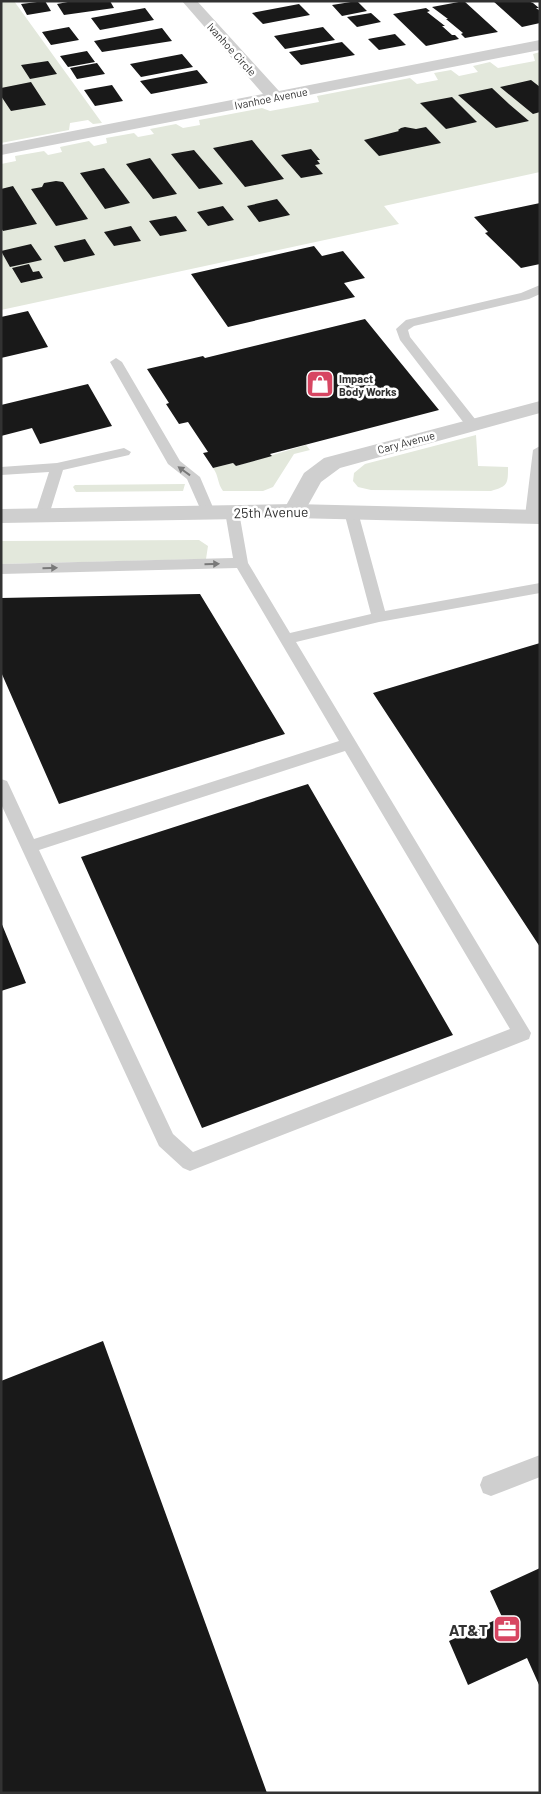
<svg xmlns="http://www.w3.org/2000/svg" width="541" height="1794" viewBox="0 0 541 1794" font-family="Barlow,sans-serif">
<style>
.green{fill:#e3e8dc}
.building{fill:#191919}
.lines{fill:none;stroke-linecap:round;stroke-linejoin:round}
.service{fill:#cfcfcf;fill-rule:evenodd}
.minor{fill:#cfcfcf;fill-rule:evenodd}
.tertiary{fill:#cfcfcf;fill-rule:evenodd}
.oneway{fill:#797979}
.labels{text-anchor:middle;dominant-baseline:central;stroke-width:5;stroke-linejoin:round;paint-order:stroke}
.far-street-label{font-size:11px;fill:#323232;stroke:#fff}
.far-poi-label{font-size:11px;font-weight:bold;fill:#323232;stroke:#fff;text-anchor:start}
.street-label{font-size:14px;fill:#323232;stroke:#fff}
.near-poi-label{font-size:16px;font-weight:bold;fill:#323232;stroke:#fff;text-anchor:end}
</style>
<rect width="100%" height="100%" fill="#fff"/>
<path class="green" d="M1 1H14L102 123 93 124 88 120 70 123 69 130 1 143Z
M540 52V172L384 206 399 224 1 310V164L16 161 15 156 44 151 48 155 62 152 60 147 89 141 94 146 107 143 106 138 134 133 138 137 154 134 150 129 176 124 183 128 200 125 199 120 262 108 270 111 319 102 317 96 410 78 417 84 438 80 434 73 451 70 459 76 478 72 473 66 490 62 498 68 535 61 533 54Z
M476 435 478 466 508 467C508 484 508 486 491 491L371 490 358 487 353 481 354 473 365 464Z
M306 445 310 450 294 454 273 487 263 491H223C217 483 219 476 213 468L233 463 236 466Z
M185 484 183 491 76 492 73 487 75 485Z
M199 540 208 546 206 559 1 564V541Z"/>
<path class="building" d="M45 1 51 11 27 15 21 4Z
M73 1H110L114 8 64 15 57 4Z
M357 1 367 11 342 16 332 5Z
M464 1 498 32 465 38 461 34 463 33 446 19H448L432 7Z
M493 1H528L533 3 539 8H536L540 11V23L522 27Z
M299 4 310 15 263 24 252 13Z
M145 8 154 20 100 30 91 18Z
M426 8 430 11 427 12 445 26H442L452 35H455L459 39 426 46 393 14Z
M371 13 381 22 357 27 347 17Z
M69 27 79 40 51 45 42 32Z
M323 27 335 40 285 49 274 36Z
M162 28 172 41 102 52 94 41Z
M395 34 406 45 379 50 368 39Z
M342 42 355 55 301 65 289 52Z
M87 51 95 62 68 67 60 56Z
M182 54 193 67 141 77 130 64Z
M48 61 57 74 30 79 21 65Z
M97 63 105 74 77 79 70 68Z
M197 70 208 83 151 94 140 81Z
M531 80 540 87V112L533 114 500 87Z
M31 82 46 105 11 111 1 96V88Z
M112 85 123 101 95 106 84 90Z
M492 88 509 104 529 121 496 128 458 95Z
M452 97 477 122 446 129 420 103Z
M405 127 416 129 426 127 441 143 379 156 364 140 399 131 398 130 401 128Z
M252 140 275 168 284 179 245 187 213 148Z
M311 149 320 160H317L320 164 315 165 323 174 301 178 281 155Z
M194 150 223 184 199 189 171 154Z
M150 158 177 194 153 199 126 164Z
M104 168 130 203 105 209 80 173Z
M56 181 63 182 88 219 56 226 31 189 42 187 44 183Z
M13 186 37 224 3 231 1 228V189Z
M277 199 290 215 259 222 247 206Z
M540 203V264L521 268 485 233 488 232 474 217Z
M223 206 234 220 208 226 197 212Z
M176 216 187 231 160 236 149 221Z
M131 226 141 241 114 246 104 232Z
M85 239 95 255 64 262 54 246Z
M31 244 42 260 10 267 1 251Z
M314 246 322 256 343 251 365 278 344 283 355 297 228 327 191 274Z
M29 264 33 272 39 271 43 278 21 283 12 268Z
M28 311 48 347 1 358V317Z
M365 319 439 410 270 454 272 456 236 466 233 463 213 468 203 453 208 452 188 422 179 424 166 404 169 403 147 369 203 356 205 358Z
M88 384 112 426 40 444 32 428 1 436V405Z
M200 594 285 734 59 804 1 672V598Z
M540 643V947L373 693Z
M308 784 453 1035 202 1128 81 857Z
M1 922 26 983 1 991Z
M103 1341 267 1793H1V1381Z
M540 1568V1687L527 1658 468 1685 449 1641 502 1617 490 1591Z"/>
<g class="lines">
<path class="service" d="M540 285V294L529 299 414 326 408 330 410 337 479 424 472 428 467 427 400 340 396 329 406 320 521 293Z
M116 358 122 362 180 461 200 477 215 512 213 515H203L187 479 168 464 110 362Z
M540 446V510L537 519H527L525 516 533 450Z
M124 448 131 452 129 455 63 470 49 515 47 518H37L35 515 49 472 1 475V467L57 463Z
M232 507 237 509 239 512 248 563 290 633 371 614 344 512 346 509H356L358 512 385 611 540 583V593L379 622 296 642 531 1033 529 1039 190 1171 183 1168 159 1146 1 804V779L7 781 9 785 34 839 339 741 237 568 1 574V564L233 558 225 512 227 509ZM345 751 510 1029 193 1152 173 1134 39 850Z
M540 1455V1477L491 1496 483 1493 480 1485 483 1477Z"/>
<path class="minor" d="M182 1H197L279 91 540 40V50L1 155V145L263 94Z
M540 401V413L340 468 321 482 302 516 294 518 286 516 283 511 304 473 324 458Z"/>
<path class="tertiary" d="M294 504 540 510V524L294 518 1 523V509Z"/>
</g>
<defs><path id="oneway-solid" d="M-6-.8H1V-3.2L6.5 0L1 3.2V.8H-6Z" transform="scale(1.25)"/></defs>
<g class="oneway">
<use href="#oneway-solid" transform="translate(184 471) rotate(-144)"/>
<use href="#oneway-solid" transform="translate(212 564) rotate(-1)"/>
<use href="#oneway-solid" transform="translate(50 568) rotate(-1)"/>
</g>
<defs>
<g id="shop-square" transform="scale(1.4375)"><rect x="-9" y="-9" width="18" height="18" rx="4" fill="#d74662" stroke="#fff"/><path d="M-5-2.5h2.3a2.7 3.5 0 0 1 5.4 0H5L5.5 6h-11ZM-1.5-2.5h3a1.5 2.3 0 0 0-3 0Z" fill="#fff"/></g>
<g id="office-square" transform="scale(1.4375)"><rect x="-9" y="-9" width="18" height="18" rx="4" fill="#d74662" stroke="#fff"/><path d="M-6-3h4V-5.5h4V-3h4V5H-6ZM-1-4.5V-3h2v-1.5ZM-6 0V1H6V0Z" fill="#fff"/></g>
</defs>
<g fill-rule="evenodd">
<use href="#shop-square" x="320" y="384"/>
<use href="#office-square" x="507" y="1629"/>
</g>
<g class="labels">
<g class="far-street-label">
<text transform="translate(232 49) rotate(48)">Ivanhoe Circle</text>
<text transform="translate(271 98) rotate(-11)">Ivanhoe Avenue</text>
<text transform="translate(406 442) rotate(-15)">Cary Avenue</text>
</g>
<g class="far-poi-label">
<text x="339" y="378">Impact<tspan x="339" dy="13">Body Works</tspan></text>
</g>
<g class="street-label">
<text transform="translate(271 512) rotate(-1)">25th Avenue</text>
</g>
<g class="near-poi-label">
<text x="488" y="1629">AT&amp;T</text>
</g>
</g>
<rect width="541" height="1794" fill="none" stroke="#323232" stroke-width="5"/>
</svg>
